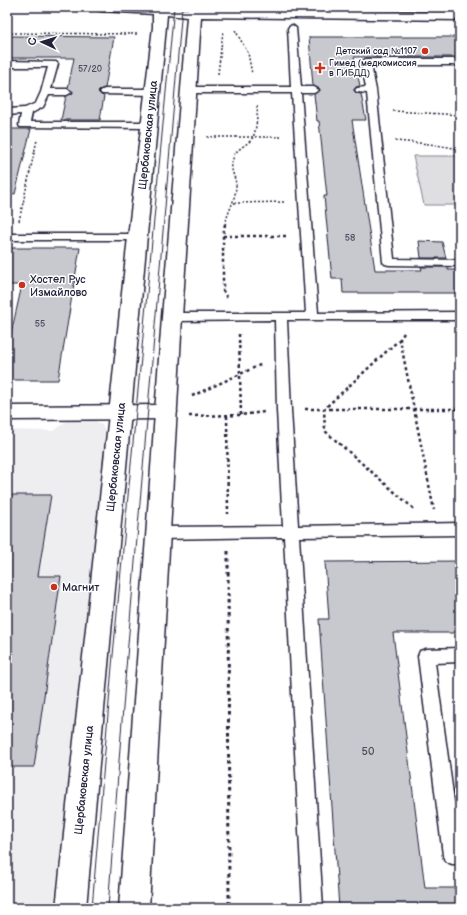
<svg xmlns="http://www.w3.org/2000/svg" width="467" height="915" viewBox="0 0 467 915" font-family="'Balsamiq Sans',sans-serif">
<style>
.built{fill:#eeeef1}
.green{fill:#dfdfe2;stroke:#80808e}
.building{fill:#c8c8cf;stroke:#22223b}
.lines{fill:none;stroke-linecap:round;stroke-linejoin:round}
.lane-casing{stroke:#22223b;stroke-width:3}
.street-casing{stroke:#22223b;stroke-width:3}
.secondary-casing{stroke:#22223b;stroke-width:3}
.path-far2{stroke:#22223b;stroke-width:1.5;stroke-dasharray:2 2;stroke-linecap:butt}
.path-far1{stroke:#22223b;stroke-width:2.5;stroke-dasharray:3 3;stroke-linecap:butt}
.path{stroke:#22223b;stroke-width:3;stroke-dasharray:3.5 3.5;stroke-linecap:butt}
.lane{fill:#fff;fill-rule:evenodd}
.street{fill:#fff;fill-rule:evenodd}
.secondary{fill:#fff;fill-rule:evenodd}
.tram{stroke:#22223b;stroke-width:1}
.poi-dot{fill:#c8321e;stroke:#fff;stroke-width:1.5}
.labels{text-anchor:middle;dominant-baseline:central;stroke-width:3;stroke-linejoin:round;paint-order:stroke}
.far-poi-label{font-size:9px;fill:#22223b;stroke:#fff;text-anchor:end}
.number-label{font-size:9px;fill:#4c4c60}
.street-label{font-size:11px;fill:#22223b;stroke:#fff}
.poi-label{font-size:11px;fill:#22223b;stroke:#fff;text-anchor:start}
.near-number-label{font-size:11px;fill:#4c4c60}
</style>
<rect width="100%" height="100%" fill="#fff"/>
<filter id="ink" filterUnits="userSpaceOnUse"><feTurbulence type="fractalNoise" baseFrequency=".025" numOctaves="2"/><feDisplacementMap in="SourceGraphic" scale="8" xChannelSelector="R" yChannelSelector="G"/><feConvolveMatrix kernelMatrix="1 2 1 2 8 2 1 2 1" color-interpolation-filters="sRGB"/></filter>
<g filter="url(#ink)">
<path class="built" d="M88 418 96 421 103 426 106 432V440L54 908H7V430L54 431 69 419Z"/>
<path class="green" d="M413 156H457L460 168V205H424Z"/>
<path class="building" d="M7 36 114 37 105 88 101 89 98 92 101 95 104 96 100 120H61L66 96 73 93 68 88 74 58H7Z
M309 37H460V57H354L360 86 356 87 354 90 356 93 361 94 366 120H352L375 270H422L421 267H448V270H458L460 279V293H343L342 279H332L324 196H327L319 121H317L314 94 320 89 313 86Z
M7 129H31L15 194 7 193Z
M419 241 442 242 446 258H421Z
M7 248H80L58 380H7V338H10L22 285H7Z
M7 495H51L38 576H61L34 767H7Z
M460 561V633H393L425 888H460V908H339L319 619H329L325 562Z"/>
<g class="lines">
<g class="lane-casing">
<path id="lane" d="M292 25 296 28 301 87H314L319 90 314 93H301L318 313 460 312V320H287L291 410 298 526 460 523V535L299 537 323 908H303L284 537 159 539 154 537 152 533 154 529 159 527 283 526 277 410 275 320 172 321 168 320 166 317 168 314 172 313H306L292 93H188L183 90 188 87H291L288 28Z
M366 59H460V65H371L376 90 394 259 460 260V266L389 265 385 264 383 262 367 93 357 92 355 90 357 88 366 87 361 62Z
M7 61 56 62 58 64 51 89H67L72 92 67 95H49L43 107 32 113 30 122H150L155 125 150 128 20 127 19 125 21 114 7 115V109L25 108 36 103 41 92 48 67H7Z
M105 89H153L158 92 153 95 102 94 100 92 102 90Z
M7 234H137L141 235 143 237 141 239 137 240H7Z
M460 648V662L435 663 460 845V864H452L445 861 443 855 418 656 420 651 426 649Z"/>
</g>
<g class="street-casing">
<path id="street" d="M166 405 173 407 177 412 173 417 166 419 7 420V406Z"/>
</g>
<g class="secondary-casing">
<path id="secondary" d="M95 7 188 9V7H202V9L460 12V20L201 17 182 317 149 908H119L162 317 187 17 167 15 86 908H56L128 237 153 27V14L102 11 97 10Z"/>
</g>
<path class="path-far2" d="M235 30 248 53 252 74
M7 33 138 34
M218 74 223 31
M393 111 460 115
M207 137H281
M395 141 430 144 460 149
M234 203 286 202
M19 221 37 140
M225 225C228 210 235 203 236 186 236 175 228 171 234 156 236 149 247 145 252 139 256 134 258 113 257 106"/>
<path class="path-far1" d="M225 224 223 236V291L228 300
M223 236H288
M404 333 400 339 434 510
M239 334 241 415
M400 339 324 409 325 431 414 509
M192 396 262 364
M305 409H460
M189 416 241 415 264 412
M227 416 228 514"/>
<path class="path" d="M228 551 229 908"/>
<use href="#lane" class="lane"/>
<use href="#street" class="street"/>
<use href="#secondary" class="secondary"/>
<path class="tram" d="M92 908 112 666 174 7
M108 908 126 668 182 7"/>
</g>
</g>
<g class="poi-dot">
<circle cx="425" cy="51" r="4"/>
<path d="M318 62h4v4h4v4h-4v4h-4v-4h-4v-4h4z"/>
<circle cx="22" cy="285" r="4"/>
<circle cx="54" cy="587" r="4"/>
</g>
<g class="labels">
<g class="far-poi-label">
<text x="417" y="51">Детский сад №1107</text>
<text x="329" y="63" text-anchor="start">Гимед (медкомиссия<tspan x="329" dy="10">в ГИБДД)</tspan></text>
</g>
<g class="number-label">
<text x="90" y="69">57/20</text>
<text x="350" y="238">58</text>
<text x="40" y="324">55</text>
</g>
<g class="street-label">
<text transform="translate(148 135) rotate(-84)">Щербаковская улица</text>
<text transform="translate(116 457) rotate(-84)">Щербаковская улица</text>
<text transform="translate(84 780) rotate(-84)">Щербаковская улица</text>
</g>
<g class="poi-label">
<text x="30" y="279">Хостел Рус<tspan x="30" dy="13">Измайлово</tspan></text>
<text x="62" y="587">Магнит</text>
</g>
<g class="near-number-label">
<text x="368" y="751">50</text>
</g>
</g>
<rect width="467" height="915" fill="none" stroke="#fff" stroke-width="24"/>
<rect x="12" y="12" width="443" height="891" fill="none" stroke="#22223b" stroke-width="1.5" filter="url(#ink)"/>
<g transform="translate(42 42) rotate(274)" stroke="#ffffff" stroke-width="3" paint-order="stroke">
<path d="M0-3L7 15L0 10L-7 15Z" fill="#22223b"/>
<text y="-6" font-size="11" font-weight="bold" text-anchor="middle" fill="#22223b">С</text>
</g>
</svg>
